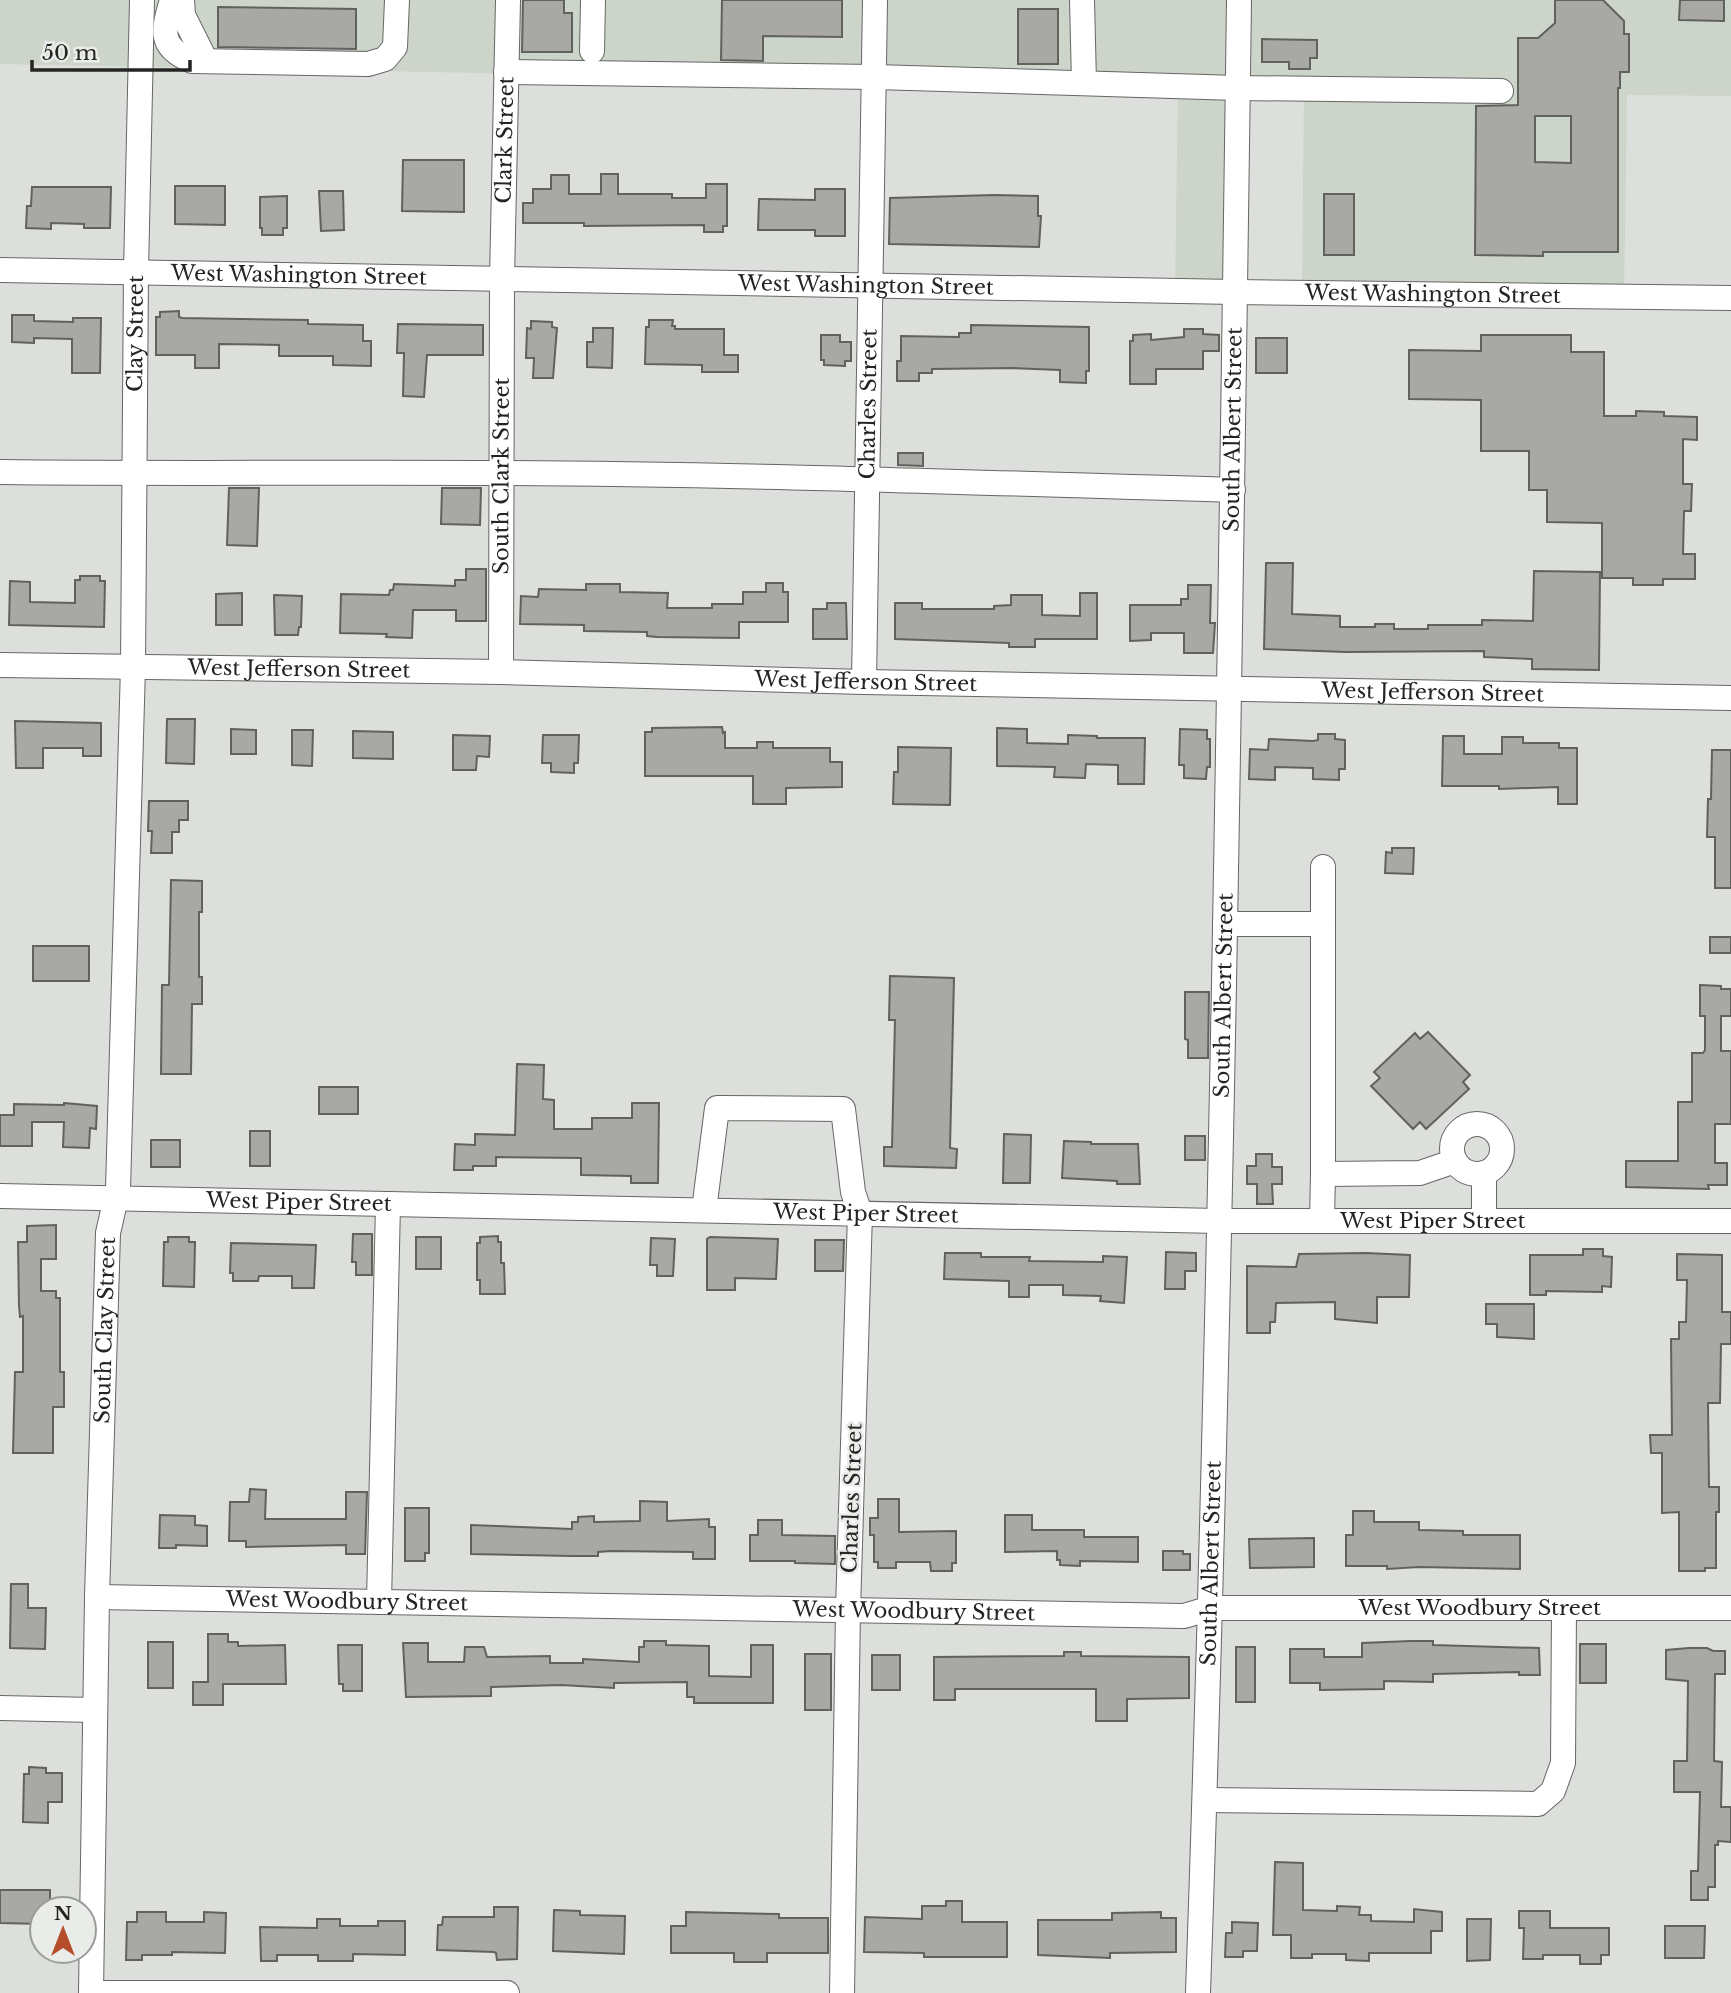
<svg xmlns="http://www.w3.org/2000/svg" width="1731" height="1993" viewBox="0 0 1731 1993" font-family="'Libre Baskerville',serif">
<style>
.built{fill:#cdd4c9}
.building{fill:#a8a8a4;stroke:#61625e;stroke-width:2;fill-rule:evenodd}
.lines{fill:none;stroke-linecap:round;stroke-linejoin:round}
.minor-casing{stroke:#656764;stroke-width:26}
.minor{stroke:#fff;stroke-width:24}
.labels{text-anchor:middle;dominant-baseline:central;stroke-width:5;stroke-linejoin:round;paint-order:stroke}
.street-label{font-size:21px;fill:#242523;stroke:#e9ece8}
</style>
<rect width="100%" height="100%" fill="#dcdfdb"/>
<path class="built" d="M0 0H1731V96L1627 95 1624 297 1302 292 1304 89 1238 88 1235 292 1175 291 1178 86 0 64Z"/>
<path class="building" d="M523 0H564V13H572V52H522Z
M722 0H842V37L763 36V61L721 60Z
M1555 0H1603L1624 21V34H1629V72H1620V88H1618V252H1543V256L1475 255 1476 106 1518 105V38H1538L1555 23ZM1535 116H1571V163L1535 162Z
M1680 0H1724V21L1679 20Z
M218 7 356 9V49L218 47Z
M1018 9H1058V64H1018Z
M1262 39 1317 40V58H1310V69H1289V62H1262Z
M403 160H464V212L402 211Z
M601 174H618V194H672V198H706V184H727V226H723V232H704V225L584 226V223H523V203H533V189H551V175H569V194H601Z
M175 186H225V225L175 224Z
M32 187H111L110 228H84V224L51 223V229L26 228 27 206H31Z
M815 189H845V236H815V230H758L759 199 815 200Z
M319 191H343L344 230 321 231Z
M1324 194H1354V255H1324Z
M994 195 1038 196V216H1041L1039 247 889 244 890 198Z
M287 196V228H283V235H262V228H260V197Z
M179 311V317L182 318 308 320V324L363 325V341H371V366L333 365V356H279V345L219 344V368H195V355H156V317H160V312Z
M12 315H34V321L73 322V318H101L100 373H72V339L34 338V343L12 342Z
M649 320H673L672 326H675V329H724V355H738V372H702V365L645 364 646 327H649Z
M531 321 552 322V327L557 328 553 378H533L534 358H526L527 328 531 329Z
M398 324 483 325V355H427L424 397 403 396 404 353H397Z
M971 325 1089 327V371H1086V383L1060 382V370L1013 368 932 369V373H919V381H897V361H901V336L959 337V333H971Z
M593 328H613L612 368 587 367V342H593Z
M1184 329H1203V334L1219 335V351H1203V369H1156V384H1130V341H1133V335L1151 334V340L1184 337Z
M821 335H840V342H851V361H845V366L824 365V360H821Z
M1481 335H1571V352H1604V416H1636V411L1664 412V416L1697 417V440L1683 439V484H1692L1691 511H1684L1683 554H1695V579H1663V585H1633V578H1602V523L1547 522V490H1529V451H1481V400L1409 399V350L1481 351Z
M1256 338H1287V373H1256Z
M898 453H923V466L898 465Z
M229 488H259L257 546 227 545Z
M442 488H481L480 525 441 524Z
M1266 563H1293L1292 614 1340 616V627H1375V624H1394V629H1428V625H1482V620L1533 621 1534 571 1600 572 1599 670 1532 669V659L1484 657V651L1346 652 1264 649Z
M466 569H486V621H456V610H413L412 638 386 637 387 634 340 633 341 594 389 595 390 590H393L394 584 455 586V580H466Z
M80 576H100V581H105L104 627 9 625 10 581 30 582V602L75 603V580H80Z
M766 583H783V592H788V622H739V638L657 637 647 636V632L584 631V625L520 624 521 596 538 597 539 589 586 590V584H620V592L668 593 667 608H712V604H743V592H766Z
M1188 585H1211L1210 623H1215L1213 653H1184V633H1151V640L1130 641V605H1181V599H1188Z
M242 593V625H216V594Z
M1080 593H1097V639H1035V647H1009V643L895 639V603H922V609H994V606L1011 605V595H1042V615L1080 616Z
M274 595 302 596 301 627H299L298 635H275Z
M827 603H846L847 639H813V609H827Z
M167 719H195L194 764 166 763Z
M15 721 101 723V756H83V748H43V768H16Z
M722 727 723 733 725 732V748H757V742H773V748H830V762H842V787L786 788V804H753V776H645V732H652V728Z
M997 728 1027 729V743L1068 744V735L1097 736V738H1145L1144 784H1118V765L1086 764 1085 778 1054 777 1055 767 997 766Z
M231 729 256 730V754H231Z
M1180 729 1207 730V739H1210V767H1207L1206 779 1184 778V765H1179Z
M292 730H313L312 766 292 765Z
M353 731 393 732V759L353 758Z
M1318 734H1335V739L1345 740V769H1339V780L1313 779V768L1275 767V780L1249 779 1250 749 1268 750 1269 739 1313 741 1318 740Z
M453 735 490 736 489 757 477 756 476 770H453Z
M543 735H579L578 763H574V773L551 772V763H542Z
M1443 736H1464V754H1502V737H1523V743H1559V748H1577V804H1558V787L1499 789V786H1442Z
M898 747 951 748 950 805 893 804 894 772H898Z
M1712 750H1731V888H1715V837H1707L1708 799H1711Z
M149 801H188V820H179V832H172V853H151L152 831H148Z
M1392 848H1414L1413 874 1385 873 1386 852 1392 853Z
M171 880 202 881V912H199V977H202V1004H192L191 1074H161L162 985H169Z
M1710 937H1731V953H1710Z
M33 946H89V981H33Z
M890 976 954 978 950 1148 957 1149 956 1168 884 1166V1147H892L895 1020H889Z
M1700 985 1721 986V989H1731V1016H1721V1051H1731V1124H1715V1163H1727V1185H1708L1709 1189 1626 1187V1161H1678V1102H1692V1053H1703L1705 1050V1016H1700Z
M1185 992H1209L1208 1058H1188V1040L1185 1039Z
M1428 1032 1470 1075 1463 1082 1469 1089 1426 1129 1420 1122 1413 1129 1371 1086 1380 1078 1374 1072 1415 1033 1420 1039Z
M517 1064 544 1065 543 1099 554 1100V1129H592V1118H632V1103H659L658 1183H631V1176L581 1175V1158L496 1157V1166H473V1170H454L455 1144 475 1145V1134L515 1135Z
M319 1087H358V1114H319Z
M64 1103 97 1106 96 1129 90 1128 89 1148 63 1147 64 1122H32V1146H0V1115H14V1104L64 1105Z
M250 1131H270V1166H250Z
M1004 1134 1031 1135 1030 1183H1003Z
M1185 1136H1205V1160H1185Z
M151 1140H180V1167H151Z
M1064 1141 1091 1142V1144H1138L1140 1184H1117V1181L1062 1178Z
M1256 1154H1272V1167H1282V1184H1272L1273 1204H1257V1184H1247V1166H1256Z
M56 1225V1259H41V1291H56V1298H60V1372H64V1407H53V1453H13L15 1372H23V1316L20 1317 19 1306 18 1242H27V1226Z
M353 1234H372V1275H356V1262H352Z
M498 1236V1242H501V1263H504L505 1294H480V1280H477V1243H480V1237Z
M168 1237H189V1242H195L194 1287 163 1286 164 1242H168Z
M416 1237H441V1269H416Z
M710 1237 778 1239 776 1279 735 1278V1290H707V1239Z
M651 1238 675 1239 673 1276H657V1265H650Z
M815 1240H844L843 1271H815Z
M231 1243 316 1245 314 1288H292V1276H259L258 1281H233V1273H230Z
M1583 1249H1603V1256L1612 1257 1611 1287 1602 1286V1292L1546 1291V1295H1530V1255H1583Z
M1166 1252 1196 1253V1271H1185V1289H1165Z
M945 1253H981V1257H1030L1029 1261 1103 1262V1256L1127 1257 1124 1303 1100 1301 1101 1296 1063 1295V1285H1029V1297H1009V1281L944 1279Z
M1366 1253 1410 1255 1409 1297H1377V1323L1335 1319V1302L1276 1303 1275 1322H1270V1333H1247V1266L1296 1267 1299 1254Z
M1677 1254 1722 1255V1312H1731V1344H1721L1720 1403H1708L1709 1487H1719V1512H1716V1568H1705V1571H1679V1512L1662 1513V1453H1651L1650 1435H1672L1671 1339H1679V1322H1686L1687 1280H1677Z
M1486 1304H1534V1339L1497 1337V1324H1486Z
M250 1489 266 1490 265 1519H346V1492H367L365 1554H346V1545L246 1547V1541H229L230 1502H249Z
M878 1499H899V1532L956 1531V1563H952V1571H931L930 1562H896V1568H878V1562H874V1535H870V1518H878Z
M640 1501 667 1502V1521L709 1519V1527H715V1559H693V1552L611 1551 598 1552V1556H572L471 1554V1525L572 1529V1522H578V1517L594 1516V1522L640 1521Z
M405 1508H429V1553H425V1561H405Z
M1353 1511H1374V1522H1419V1530L1463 1531V1535H1520V1569L1419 1567 1387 1569V1566H1346V1535H1353Z
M160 1515 195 1516V1525L207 1526V1546L176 1545V1548H159Z
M1005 1515H1032V1530H1084V1537H1138V1562L1080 1561V1566L1060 1565V1560H1057V1551L1005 1552Z
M758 1520H782V1535L835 1536V1564L795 1563V1561H750V1535H758Z
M1314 1538V1567L1250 1568 1249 1539Z
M1163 1551H1183V1554H1190V1570H1163Z
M11 1584H28V1608H46L45 1649 10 1648Z
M208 1634H228V1642H238V1646L285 1645 286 1684H223V1705H193V1682H208Z
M644 1641H666V1645L709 1646V1676L751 1677V1645H773V1703H694V1697H687V1682L614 1683V1688L561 1685 491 1687V1696L406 1697 403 1643H428V1662H464L465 1647H484L487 1657 550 1656V1663H583V1659L639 1662V1647H644Z
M1411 1641H1433V1645L1539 1648 1540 1675H1519V1672L1433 1674V1682L1384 1681V1689L1320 1690V1683H1290V1649H1324V1657H1362V1643Z
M148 1642H173V1688H148Z
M1580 1644H1606V1683H1580Z
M338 1645H362V1691H343V1684H339Z
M1236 1647H1255V1702H1236Z
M1689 1648H1707L1713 1651H1725V1674H1715L1714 1761 1722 1762 1721 1807H1731V1842L1718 1841V1845H1715V1887H1708V1900H1691V1871H1698L1700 1792H1674V1761H1687L1688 1681 1666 1679V1650Z
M1064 1652H1081V1656L1189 1657V1698L1127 1699V1721H1096V1689H955V1700H934V1657L1064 1656Z
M805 1654H831V1710H805Z
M872 1655H900V1690H872Z
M29 1767 46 1768V1773H62V1802H48V1823L23 1822 24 1774H29Z
M1275 1862 1303 1863V1910L1337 1911V1906L1360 1907 1359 1915H1371V1921L1414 1922V1909L1442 1912V1931H1431V1953H1369V1961L1346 1960V1954H1312V1958H1291V1935H1273Z
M0 1890H50V1909H42V1924L0 1923Z
M946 1901H962V1922H1007V1957H924V1953L864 1952 865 1917 922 1919V1906H946Z
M494 1907H518L517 1959 497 1960 496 1953 494 1952 437 1950 438 1925H442L443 1917H494Z
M554 1910 580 1911V1915L625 1916 624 1954 553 1951Z
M1519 1911H1550V1928H1609V1955H1601V1964H1580V1955H1543V1959H1523L1524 1928H1519Z
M137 1912H166V1922H204V1912L226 1913 225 1953 172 1952V1955H142V1960H126L127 1922H137Z
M686 1912 779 1914V1918H828V1953H767V1962H734V1953H671V1926H686Z
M1161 1912V1918H1176V1952L1110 1953V1958L1038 1955V1920H1112V1913Z
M317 1919H340V1926H378V1921H405V1955L353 1954V1961H318V1955H277V1961H261L260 1927 317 1928Z
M1467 1919H1491L1490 1960 1467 1961Z
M1232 1922 1258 1923 1257 1951H1243V1957H1225L1226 1933H1232Z
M1665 1926H1705L1704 1958H1665Z"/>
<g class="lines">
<g class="minor-casing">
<g id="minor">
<path d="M172 0C163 30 158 47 192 61L368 64 385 59 395 47 397 0"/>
<path d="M182 0 183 15 206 61"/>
<path d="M1082 0 1084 83"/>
<path d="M592 51 593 0"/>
<path d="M506 72 875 77 1238 88 1501 91"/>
<path id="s1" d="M0 270 1235 292 1731 298"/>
<path d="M0 472C167 474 335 472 502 473 746 474 989 483 1233 490"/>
<path id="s2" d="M0 665 501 672 864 682 1731 698"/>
<path id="s3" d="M501 672 502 279 508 0"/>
<path id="s4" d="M864 682 875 0"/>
<path d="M1323 867V1174L1420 1173 1455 1161"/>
<path d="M1225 924H1323"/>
<circle cx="1477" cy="1149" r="25"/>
<path d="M1484 1173V1221"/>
<path id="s5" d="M0 1196 1219 1221H1731"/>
<path d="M704 1210 717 1108 843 1109 853 1192 860 1213 848 1610 842 1993"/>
<path d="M1322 1221 1323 1174"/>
<path id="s6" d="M97 1597 1184 1616 1211 1608H1731"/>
<path d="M379 1602 388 1204"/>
<path d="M0 1708 95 1710"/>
<path d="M1205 1800 1538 1804 1553 1791 1563 1763 1564 1608"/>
<path id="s7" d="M91 1993 97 1597 108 1233 118 1189 133 667 136 272 142 0"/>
<path d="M91 1993H507"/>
<path id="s8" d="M1198 1993C1221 1329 1230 664 1239 0"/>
</g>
</g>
<use href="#minor" class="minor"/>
</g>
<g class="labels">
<g class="street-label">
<text stroke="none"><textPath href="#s3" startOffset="532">Clark Street</textPath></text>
<text stroke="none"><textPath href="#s1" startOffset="299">West Washington Street</textPath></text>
<text stroke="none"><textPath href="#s1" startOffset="866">West Washington Street</textPath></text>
<text stroke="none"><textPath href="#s1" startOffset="1433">West Washington Street</textPath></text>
<text stroke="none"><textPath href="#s7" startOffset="1661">Clay Street</textPath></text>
<text stroke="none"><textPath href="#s4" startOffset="278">Charles Street</textPath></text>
<text stroke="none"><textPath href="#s8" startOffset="1564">South Albert Street</textPath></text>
<text stroke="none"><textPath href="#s3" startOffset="196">South Clark Street</textPath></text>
<text stroke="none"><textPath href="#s2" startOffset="299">West Jefferson Street</textPath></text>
<text stroke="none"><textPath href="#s2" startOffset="866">West Jefferson Street</textPath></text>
<text stroke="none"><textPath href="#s2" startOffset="1433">West Jefferson Street</textPath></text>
<text stroke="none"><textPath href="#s8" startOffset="998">South Albert Street</textPath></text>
<text stroke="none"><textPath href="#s5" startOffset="299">West Piper Street</textPath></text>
<text stroke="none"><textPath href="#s5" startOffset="866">West Piper Street</textPath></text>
<text stroke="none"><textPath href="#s5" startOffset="1433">West Piper Street</textPath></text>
<text stroke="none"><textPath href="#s7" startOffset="663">South Clay Street</textPath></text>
<text transform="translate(852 1498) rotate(-88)">Charles Street</text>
<text stroke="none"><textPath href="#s8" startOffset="430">South Albert Street</textPath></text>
<text stroke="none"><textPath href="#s6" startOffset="250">West Woodbury Street</textPath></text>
<text stroke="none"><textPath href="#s6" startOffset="1384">West Woodbury Street</textPath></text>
<text stroke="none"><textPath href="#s6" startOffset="817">West Woodbury Street</textPath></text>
</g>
</g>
<g transform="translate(63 1930)"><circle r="33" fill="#e9ece8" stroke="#9a9c99" stroke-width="2"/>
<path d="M0-5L12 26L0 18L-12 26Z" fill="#b54d2a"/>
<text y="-10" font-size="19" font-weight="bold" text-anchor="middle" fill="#242523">N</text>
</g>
<path d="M32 60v10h158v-10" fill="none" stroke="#242523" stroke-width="3.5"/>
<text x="42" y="60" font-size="21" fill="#242523" stroke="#e9ece8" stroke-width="5" paint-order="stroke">50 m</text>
</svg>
